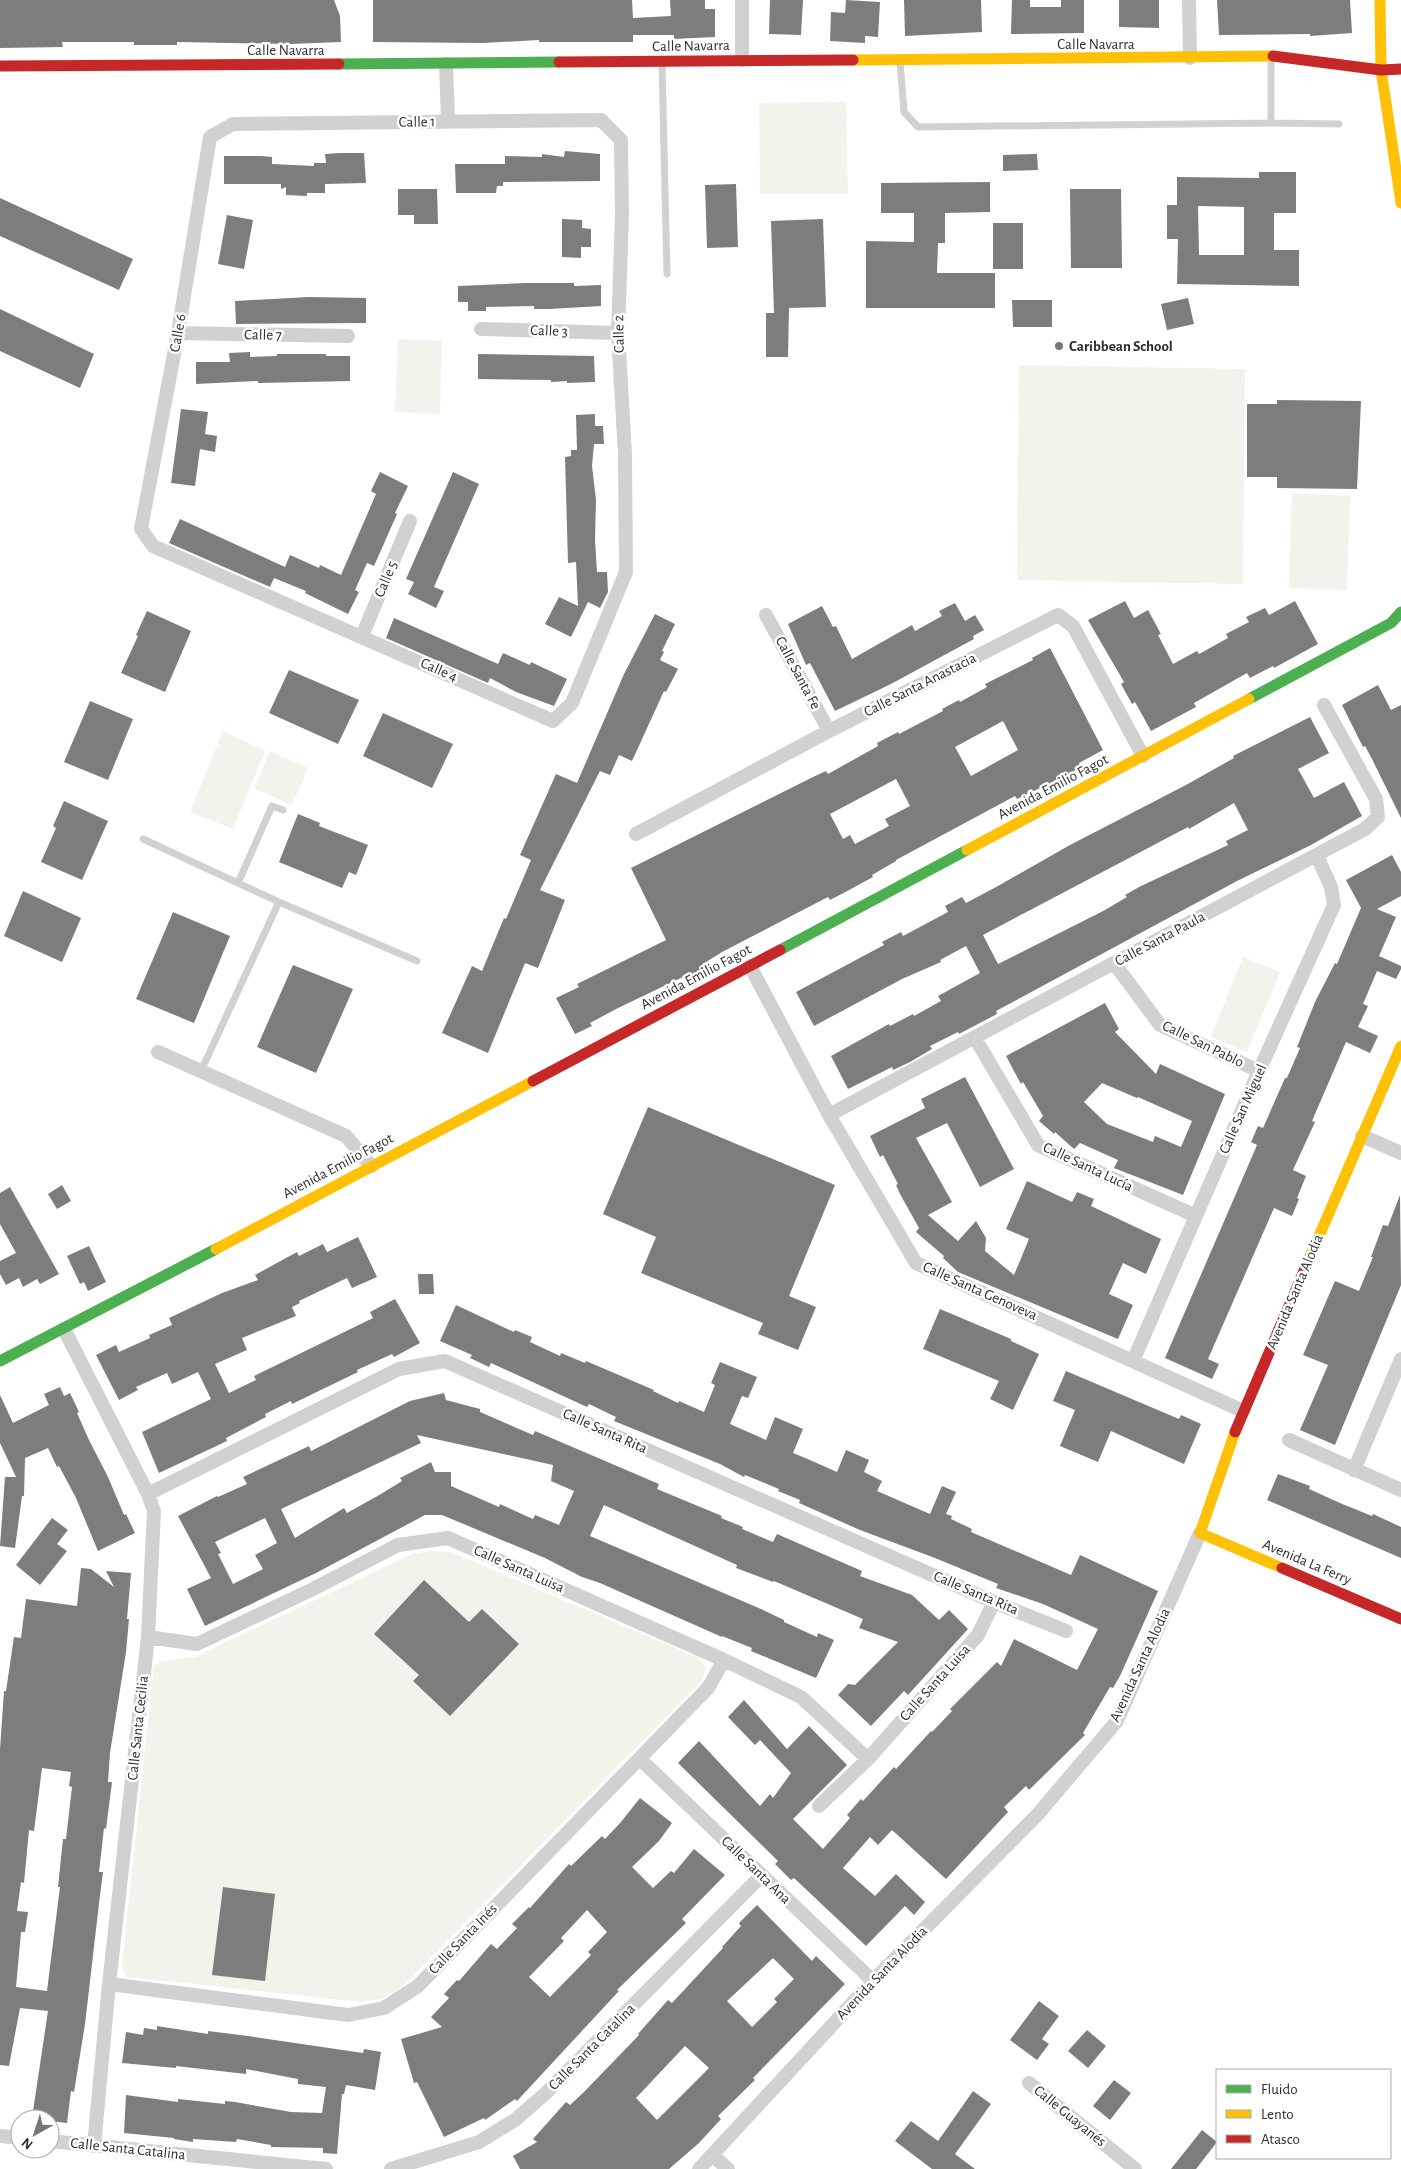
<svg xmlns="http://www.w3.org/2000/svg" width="1401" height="2169" viewBox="0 0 1401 2169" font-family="'Alegreya Sans',sans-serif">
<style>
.green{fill:#f0f4ea}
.building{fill:#7d7d7d;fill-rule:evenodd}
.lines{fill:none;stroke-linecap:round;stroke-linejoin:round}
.lane{stroke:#d1d1d1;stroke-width:7}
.street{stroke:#d1d1d1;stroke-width:14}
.fast{stroke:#4caf50;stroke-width:11}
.slow{stroke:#ffc107;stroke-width:11}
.jam{stroke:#c62828;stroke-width:11}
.poi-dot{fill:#767676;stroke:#fff;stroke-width:2}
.labels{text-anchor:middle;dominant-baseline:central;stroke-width:5;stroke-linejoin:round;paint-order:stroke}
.street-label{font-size:15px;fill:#2c2c2c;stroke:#fff}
.poi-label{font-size:15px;font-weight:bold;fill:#2c2c2c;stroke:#fff;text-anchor:start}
</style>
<rect width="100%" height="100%" fill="#fff"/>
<path class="green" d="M846 102 848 194H760L759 103Z
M398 339 442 341 440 414 395 412Z
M1019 365 1245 369 1243 584 1017 580Z
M1292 493 1350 496 1347 590 1289 588Z
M223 731 265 751 233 829 190 812Z
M270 751 308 768 292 805 254 788Z
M1243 957 1280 972 1247 1052 1211 1037Z
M430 1551 451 1552 699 1658 706 1669 701 1681 403 1986 381 1999 361 2002 128 1977 123 1971 122 1965 154 1666 161 1661 195 1657 412 1554Z"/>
<path class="building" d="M0 0H334L340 16 341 42 290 44 177 42V45H134V42H62L63 47 0 48Z
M373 0H632L633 18 671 16 670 0H705V9H715V37L674 39V35H633V42H539V40L483 43 373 42Z
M770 0H803L801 35 769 34Z
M846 0 880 2 878 37 865 36V43L830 41 831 12 845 13Z
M904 0H981L982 32 905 36Z
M1012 0H1030V7H1061V0H1084V33L1011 34Z
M1119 0H1159V28L1119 27Z
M1217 0H1350L1352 33 1310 36V34L1219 35Z
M565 151 600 154V181L503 182V186H497L496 193H456L455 164H505V156L542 157V154L564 157Z
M340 153H364L366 183 325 184V193H307V196L286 195V187L281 189V184H224V156H261L272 157V164L314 166V163H326L325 154Z
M1037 154 1038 170 1003 171V155Z
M1259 172H1296V213H1274V250H1299V286L1177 284 1178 239H1167V205H1177V177L1259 178ZM1198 206 1244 207V255H1199Z
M990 182V212L945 213V243H938L937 273H995V308H866V241L914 242V213H881V183Z
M736 184 738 247 707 248 705 185Z
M398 189H437L438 224H414V215H398Z
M1070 189H1121L1122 268H1071Z
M0 198 133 259 119 290 0 236Z
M227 215 253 220 244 269 218 264Z
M562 219 582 220V228L591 229V247H581V258L562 257Z
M823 219 826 307 789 308 788 357H766V313H774L771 221Z
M993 223H1023V269H993Z
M525 283H574V286L601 285V306L549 309H534V306L486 307V311H468V302H458V286Z
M309 297 366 298V323L236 324 235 301Z
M1188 298 1194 324 1167 330 1161 304Z
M1012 300H1052V327H1013Z
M0 309 94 354 80 388 0 351Z
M250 352V357L277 356V354H326V356H350V381L258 383V381L196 384V362H230L229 353Z
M478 354 594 356 595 382 567 383V381L551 382V380L478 379Z
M1277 400 1361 401 1357 489 1277 488V477H1247V404H1277Z
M181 409 208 412 205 434 217 436 215 452 200 449 195 486 171 483Z
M595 414V426H603L604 444H594L592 466 596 500 595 540 597 572H607L608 592 600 608 588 602 571 637 545 624 559 597 578 606 576 562 568 563 565 457 571 456V450H577L576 415Z
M380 472 408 486 395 513 397 514 374 566 367 563 355 590 359 592 348 614 305 593 306 591 274 578 270 587 169 543 180 519 285 567 290 555 319 568 320 565 341 575 376 494 371 491Z
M453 472 479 484 434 587 444 591 436 608 408 594 414 582 406 579Z
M1125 601 1134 618 1148 610 1161 634 1158 635 1173 664 1197 651 1199 654 1228 638 1226 634 1249 622 1246 617 1265 608 1269 615 1295 601 1318 644 1274 668 1273 666 1250 678 1247 673 1194 703 1196 707 1151 731 1135 702 1132 704 1121 684 1124 682 1088 620Z
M955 603 965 621 975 615 984 630 973 636 974 639 891 684 835 711 810 663 806 665 788 624 822 606 833 627 836 626 852 659 912 625 915 631 942 616 939 611Z
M147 611 191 631 165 692 121 673 138 636 136 635Z
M655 614 675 624 662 651 664 652 660 660 678 669 666 692 664 691 632 761 619 755 610 775 600 771 540 890 565 900 538 968 525 963 488 1053 442 1033 472 966 482 971 504 918 506 919 531 860 520 855 556 774 577 783 624 674Z
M394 618 498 664 503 653 530 665 531 662 567 679 554 706 516 692 490 678 488 683 386 638Z
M1050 648 1103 750 1079 763 1081 767 1061 778 1017 799 1015 796 896 860V861L872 875 873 877 851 889 830 900 828 897 722 952 703 964 705 968 686 978 685 976 618 1008 590 1023 592 1026 575 1034 556 998 579 987 577 984 666 940 631 868 811 778 826 771 828 774 878 746 877 743 898 732 899 734 943 711 942 709 959 700 960 702 987 687 985 684 1033 660 1032 658ZM1003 721 1018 750 971 776 955 747ZM896 779 910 806 885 819 889 826 855 844 850 835 843 839 830 814Z
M289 670 359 700 338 744 269 713Z
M1378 685 1391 710 1401 705V818L1372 759 1365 746 1363 747 1342 705Z
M90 701 133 719 108 780 64 762Z
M383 713 453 744 432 788 363 756Z
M1310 717 1329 753 1298 769 1314 798 1344 782 1362 816 1311 845 1237 881 996 1011 997 1014 959 1034 958 1032 930 1046 932 1049 910 1062 893 1070 892 1067 848 1089 831 1056 889 1024 890 1026 913 1014 914 1016 941 1001 938 996 980 973 966 946 940 960 941 962 902 979 814 1026 796 992 884 945 882 942 901 932 903 936 948 912 945 906 962 897 966 903 998 886 1070 845 1186 785 1234 758 1233 756ZM1234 803 1248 830 1226 841 1228 845 1139 887 1125 895 1127 897 1105 910 998 964 983 935 1188 827 1189 829Z
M64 801 108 821 82 880 41 862 56 828 53 826Z
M298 814 320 823 319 826 368 845 356 875 349 872 342 888 279 862Z
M1392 855 1401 872V896L1377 909 1396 917 1379 956 1401 966V969L1396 979 1377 971 1363 1004 1368 1006 1358 1027 1378 1036 1370 1053 1346 1042 1312 1121 1315 1122 1293 1170 1306 1176 1297 1198 1299 1199 1292 1216 1274 1208 1208 1359 1219 1364 1212 1379 1165 1358 1257 1145 1251 1142 1258 1126 1263 1128 1285 1078H1287L1300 1048 1297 1047 1315 1002 1335 963 1337 964 1361 908 1346 880Z
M23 891 81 918 62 962 4 936Z
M173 912 230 936 194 1023 136 999Z
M293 965 353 989 316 1073 257 1047Z
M1105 1003 1119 1029 1115 1032 1156 1074 1160 1064 1225 1094 1183 1195 1114 1168 1118 1160 1080 1143 1074 1149 1055 1132 1054 1134 1039 1121 1043 1116 1023 1082 1021 1084 1006 1056ZM1102 1083 1137 1098 1138 1097 1192 1121 1181 1147 1155 1136 1153 1142 1107 1124 1084 1102Z
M965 1077 1014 1169 980 1187 947 1123 916 1138 952 1202 928 1215 958 1241 976 1221 986 1238 985 1251 1014 1275 1029 1239 1006 1229 1027 1181 1072 1202 1077 1192 1094 1199 1091 1206 1161 1239 1146 1274 1123 1263 1109 1294 1133 1305 1118 1339 958 1272 943 1258 944 1256 916 1232 919 1228 900 1194 896 1185 898 1184 883 1155 880 1157 870 1136 925 1108 921 1099Z
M648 1107 835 1185 789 1296 816 1307 798 1350 758 1334 763 1323 641 1273 656 1237 603 1214Z
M62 1185 71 1201 57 1209 48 1194Z
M10 1187 59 1274 40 1284 37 1279 23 1287 19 1278 6 1285 0 1274V1261L16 1253 0 1224V1193Z
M1400 1195 1401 1285 1335 1445 1300 1430 1328 1365 1303 1355 1335 1281 1359 1291 1373 1257H1371L1383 1225 1388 1226Z
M358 1237 377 1277 352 1288 347 1278 299 1301 300 1303 292 1307 296 1316 242 1338 247 1350 215 1364 229 1393 256 1380 254 1376 373 1318 370 1312 395 1299 420 1343 394 1357 392 1354 357 1370 358 1372 292 1404 291 1401 265 1414 266 1417 226 1438 227 1441 159 1473 142 1432 211 1399 198 1372 172 1384 167 1373 136 1387 138 1390 119 1400 96 1355 116 1345 119 1352 150 1338 149 1335 172 1325 169 1318 222 1293 258 1280 255 1275 297 1252 299 1256 323 1244 327 1252Z
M89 1246 106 1282 88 1291 84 1282 80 1284 67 1256Z
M418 1274H433L434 1294H419Z
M456 1305 514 1332 515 1330 532 1337 530 1342 560 1356 561 1353 585 1363 586 1361 654 1390 653 1391 678 1403 679 1401 704 1412 715 1385 711 1383 720 1362 757 1377 748 1398 742 1396 730 1424 766 1440 775 1417 803 1429 793 1453 810 1460 837 1472 846 1450 869 1460 864 1472 882 1481 877 1491 930 1514 942 1486 956 1492 946 1514 952 1516 951 1519 972 1529 971 1532 1071 1575 1080 1555 1158 1591 1120 1676 1113 1688 1110 1687 1083 1733 1085 1735 1029 1790 1026 1786 1004 1807 1008 1812 946 1879 892 1830 878 1845 870 1837 843 1868 875 1896 896 1874 925 1902 914 1915 905 1906 866 1946 794 1878 791 1880 775 1864 778 1861 678 1763 699 1741 760 1806 770 1794 773 1798 791 1773 760 1740 755 1745 728 1717 744 1700 787 1749 809 1726 847 1765 793 1819 823 1849 850 1818 847 1815 861 1799 863 1801 894 1767 896 1769 931 1731 932 1732 952 1711 950 1709 997 1662 1001 1666 1014 1639 1077 1670 1098 1629 1043 1604 996 1588 998 1584 935 1558 860 1530 799 1503 800 1500 778 1491 779 1489 745 1475 744 1477 720 1464 614 1421 616 1417 589 1404 587 1407 491 1363 489 1367 470 1358 472 1355 440 1341Z
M940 1309 1011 1339V1341L1039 1354 1013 1410 990 1399 999 1381 923 1349Z
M1066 1371 1179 1419 1181 1415 1201 1424 1184 1464 1111 1431 1098 1462 1060 1446 1075 1410 1053 1401Z
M60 1387 64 1396 70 1393 79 1412 77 1413 89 1440 108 1477 124 1515 126 1514 135 1533 98 1551 76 1498 59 1466 57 1467 48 1448 25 1458 24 1496H22L15 1548 0 1546 5 1477H16L0 1443V1395L13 1423 49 1405 44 1394Z
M444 1393 446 1400 480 1409V1412L533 1435 535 1431 659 1484 657 1489 722 1516 721 1518 743 1527 742 1529 773 1542 777 1534 862 1571 860 1576 912 1595 939 1620 949 1610 968 1629 908 1695 904 1691 871 1726 838 1695 848 1684 855 1685 898 1642 859 1628 863 1619 774 1581 773 1582 736 1568 737 1565 604 1505 590 1536 761 1609 784 1620V1622L817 1637 818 1633 834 1640 816 1678 751 1651 752 1648 722 1636V1637L600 1583 582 1577 545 1558 442 1515H425L316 1573 205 1626 187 1589 211 1578 178 1516 217 1496 218 1497 247 1484 243 1477 290 1455 309 1446 311 1451 410 1401ZM417 1435 553 1465 551 1481 574 1491 559 1525 535 1515 533 1519 500 1504 499 1507 451 1486V1472H435L431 1462 400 1478 402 1481 381 1494 347 1513 344 1508 295 1538 281 1509 421 1443ZM265 1518 277 1543 255 1555 263 1569 233 1584 218 1554 221 1553 215 1542Z
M1278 1474 1310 1486 1309 1489 1340 1503 1372 1516 1373 1514 1401 1527V1558L1267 1500Z
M52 1518 68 1530 57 1544 67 1551 40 1585 16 1565Z
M81 1568 91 1569 114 1587 106 1571 131 1573 127 1619H129L126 1652 110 1753 108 1782H112L106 1829 104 1828 99 1872H103L100 1895 85 2024 74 2092 71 2091 67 2123 50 2121V2119L32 2118 48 2011 20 2008 9 2066 0 2065V1749L4 1691H6L14 1637 21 1638 26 1599 77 1606ZM42 1768 71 1772 69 1786 72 1787 66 1839H63L58 1887H60L47 1991 16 1987 21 1932H25L28 1912 17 1911 21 1882 24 1883 29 1830 34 1831Z
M424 1580 469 1622 482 1609 519 1644 450 1716 413 1681 419 1675 374 1634Z
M640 1798 672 1823 659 1841 632 1867 653 1888 671 1871 674 1873 694 1849 725 1875 682 1919 686 1923 617 1990 619 1991 517 2101 515 2099 485 2120 484 2118 444 2137 417 2082 414 2083 401 2039 442 2027 431 2017 449 1998 444 1994 457 1980 459 1981 491 1944 497 1949 517 1928 512 1924 529 1907 530 1908 569 1864 571 1866 602 1836 605 1839 621 1822ZM587 1910 607 1932 588 1952 591 1955 550 1997 529 1977 564 1941 561 1938Z
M223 1887 275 1894 265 1981 212 1975Z
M757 1905 812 1961 816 1956 845 1984 753 2078 755 2080 718 2116 721 2119 699 2143 669 2169H520L513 2156 537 2142 533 2139 566 2102 570 2105 584 2092 639 2035 638 2034 668 2000 672 2003 723 1948 722 1947 741 1926 739 1923ZM773 1958 794 1979 774 1999 777 2002 752 2027 727 2001ZM685 2046 709 2068 657 2120 636 2098Z
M1039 2001 1059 2016 1042 2039 1049 2044 1037 2060 1010 2040Z
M157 2026 208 2034V2031L248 2036 363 2053 364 2049 381 2052 375 2090 346 2085 344 2094H342L337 2154 323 2153V2148L271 2147V2145L237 2139 236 2142 193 2139V2142L174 2139V2138L124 2133 126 2095 178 2102V2099L225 2104V2101L235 2102 291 2112 322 2113 326 2087 298 2084V2079L246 2069V2074L176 2066V2068L122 2063 126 2032 143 2035 144 2028 157 2030Z
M1087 2030 1106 2046 1088 2068 1068 2051Z
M1114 2080 1131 2093 1110 2120 1093 2106Z
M973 2091 991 2104 955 2154 975 2169H932L895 2141 911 2121 938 2141Z
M1202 2130 1217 2142 1196 2169H1171Z"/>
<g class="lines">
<path class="lane" d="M1271 58V123
M900 62 904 112 918 127 1271 123 1339 124
M662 64 667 274
M143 839 279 902 417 961
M238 883 272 806 283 810
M201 1071 279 902"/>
<path class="street" d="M742 0V60
M1189 0 1190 58
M446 64 448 121
M601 120 621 140 622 214 618 333 625 454 626 572 572 703 553 721 153 546 141 529 178 333 210 137 233 124Z
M481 329 618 333
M178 333 348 336
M766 615 829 731
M362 636 410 521
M636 834 829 731 1058 615 1073 626 1143 756
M1114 963 1160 1025 1259 1071
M750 966 829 1115 916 1263 1243 1411
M975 1038 1038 1145 1196 1216
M158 1052 346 1136 371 1166
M829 1115 1365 829 1378 817 1376 799 1324 705
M1362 1136 1401 1153
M64 1329 148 1494 154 1511 148 1637 109 1984 94 2146
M1133 1361 1259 1071 1334 905 1331 887 1317 856
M1289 1440 1401 1490
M1354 1470 1401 1359
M148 1494 399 1369 445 1361 994 1602 1066 1631
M148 1637 197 1644 311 1590 398 1545 448 1538 724 1660 801 1697 868 1759
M640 1759 873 1981
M819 1806 868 1759 978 1635 994 1602
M109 1984 348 2015 384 2008 418 1986 708 1688 724 1660
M1029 2083 1135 2169
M0 2136 20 2138
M50 2141 326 2169
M712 2155 728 2169
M391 2169 479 2142 515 2120 546 2093 761 1876
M699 2169 873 1981 1038 1814 1117 1721 1200 1533"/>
<path class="fast" d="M339 64 559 62
M1249 699 1391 623 1401 612
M780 950 967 850
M0 1361 216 1249"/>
<path class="slow" d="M1380 0 1381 70 1401 203
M853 60 1273 56
M967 850 1249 699
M216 1249 533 1081
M1310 1257 1401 1046
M1235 1432 1200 1533 1282 1568"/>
<path class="jam" d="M1273 56 1381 70 1401 69
M559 62 853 60
M0 66 339 64
M533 1081 780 950
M1235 1432 1310 1257
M1282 1568 1401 1619"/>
</g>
<circle class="poi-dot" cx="1059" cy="346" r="5"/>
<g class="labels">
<g class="street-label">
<text x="1096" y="44">Calle Navarra</text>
<text transform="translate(691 46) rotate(-1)">Calle Navarra</text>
<text x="286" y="50">Calle Navarra</text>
<text transform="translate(417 122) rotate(-1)">Calle 1</text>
<text transform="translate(549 331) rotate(2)">Calle 3</text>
<text transform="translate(178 333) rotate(-80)">Calle 6</text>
<text transform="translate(619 334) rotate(-91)">Calle 2</text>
<text transform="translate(263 335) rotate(1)">Calle 7</text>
<text transform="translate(386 579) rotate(-67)">Calle 5</text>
<text transform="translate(439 670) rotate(24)">Calle 4</text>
<text transform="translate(798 673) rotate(62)">Calle Santa Fe</text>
<text transform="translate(920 685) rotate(-27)">Calle Santa Anastacia</text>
<text transform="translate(1053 787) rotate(-28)">Avenida Emilio Fagot</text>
<text transform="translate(1160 939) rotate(-28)">Calle Santa Paula</text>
<text transform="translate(696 977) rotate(-28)">Avenida Emilio Fagot</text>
<text transform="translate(1203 1044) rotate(26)">Calle San Pablo</text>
<text transform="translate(1243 1109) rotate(-66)">Calle San Miguel</text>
<text transform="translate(338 1166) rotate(-28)">Avenida Emilio Fagot</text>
<text transform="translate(1088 1167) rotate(25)">Calle Santa Lucía</text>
<text transform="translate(980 1291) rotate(24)">Calle Santa Genoveva</text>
<text transform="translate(1295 1292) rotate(-67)">Avenida Santa Alodia</text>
<text transform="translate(605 1431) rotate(24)">Calle Santa Rita</text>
<text transform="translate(1307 1562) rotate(23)">Avenida La Ferry</text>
<text transform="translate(519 1569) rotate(24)">Calle Santa Luisa</text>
<text transform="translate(976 1593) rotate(23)">Calle Santa Rita</text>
<text transform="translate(1140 1665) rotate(-65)">Avenida Santa Alodia</text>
<text transform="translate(935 1683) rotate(-48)">Calle Santa Luisa</text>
<text transform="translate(138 1728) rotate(-84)">Calle Santa Cecilia</text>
<text transform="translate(756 1870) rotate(44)">Calle Santa Ana</text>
<text transform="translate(463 1939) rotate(-46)">Calle Santa Inés</text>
<text transform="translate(882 1973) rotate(-46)">Avenida Santa Alodia</text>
<text transform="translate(592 2047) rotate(-45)">Calle Santa Catalina</text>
<text transform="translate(1070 2116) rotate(39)">Calle Guayanés</text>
<text transform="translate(128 2149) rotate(6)">Calle Santa Catalina</text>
</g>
<g class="poi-label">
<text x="1069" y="346">Caribbean School</text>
</g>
</g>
<rect x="1216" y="2069" width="175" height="90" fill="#ffffff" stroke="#ababab"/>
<rect x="1226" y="2085" width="25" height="8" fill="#4caf50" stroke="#ababab"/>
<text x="1261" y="2094" font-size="15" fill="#2c2c2c">Fluido</text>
<rect x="1226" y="2110" width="25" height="8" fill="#ffc107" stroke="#ababab"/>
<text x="1261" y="2119" font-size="15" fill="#2c2c2c">Lento</text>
<rect x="1226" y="2135" width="25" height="8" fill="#c62828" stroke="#ababab"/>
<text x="1261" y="2144" font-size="15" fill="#2c2c2c">Atasco</text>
<g transform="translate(35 2134) rotate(219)"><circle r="24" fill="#ffffff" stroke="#ababab"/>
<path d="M0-4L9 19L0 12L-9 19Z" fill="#767676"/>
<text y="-8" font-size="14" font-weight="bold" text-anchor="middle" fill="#2c2c2c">N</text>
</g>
</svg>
